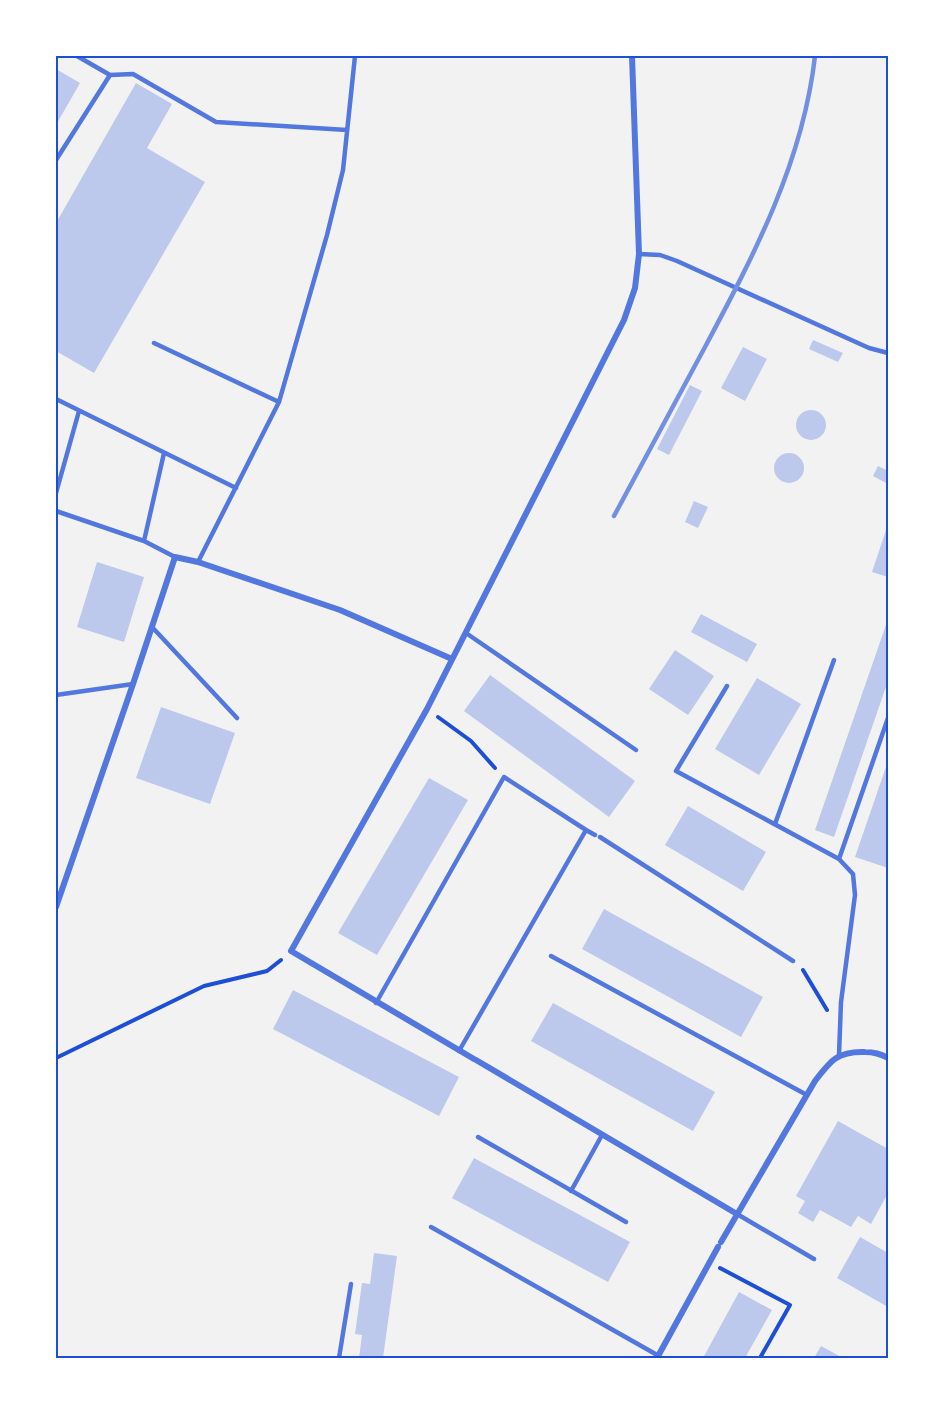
<svg xmlns="http://www.w3.org/2000/svg" width="944" height="1414" viewBox="0 0 944 1414" font-family="'DejaVu Sans',sans-serif">
<style>
.building{fill:#bdc9ec}
.lines{fill:none;stroke-linecap:round;stroke-linejoin:round}
.path{stroke:#1d4ed8;stroke-width:4}
.service{stroke:#5277de;stroke-width:4.5}
.minor{stroke:#5277de;stroke-width:6}
.rail{stroke:#7290e2;stroke-width:4.5}
.neatline{fill:none;stroke:#1d4ed8;stroke-width:2}
</style>
<rect width="100%" height="100%" fill="#f2f2f2"/>
<path class="building" d="M56 69 80 83 56 125Z
M136 83 172 104 147 148 205 182 94 373 56 351V223Z
M813 340 843 353 838 362 809 349Z
M743 347 767 359 745 401 721 388Z
M690 385 702 391 669 455 657 449Z
M796 425a15 15 0 1 1 30 0a15 15 0 1 1-30 0Z
M774 468a15 15 0 1 1 30 0a15 15 0 1 1-30 0Z
M878 466 888 471V484L873 476Z
M694 501 708 507 698 528 685 522Z
M888 524V577L872 572Z
M97 562 144 577 124 642 77 627Z
M701 614 757 644 747 662 691 632Z
M888 619V681L834 837 815 830Z
M675 650 714 676 688 715 649 689Z
M490 675 635 781 609 817 464 711Z
M757 678 801 704 759 775 715 749Z
M161 707 235 733 210 804 136 778Z
M888 761V868L855 857Z
M429 778 468 800 377 955 338 933Z
M688 806 766 852 743 891 665 845Z
M604 909 763 997 741 1037 582 949Z
M293 990 459 1077 439 1116 273 1029Z
M553 1003 715 1092 693 1131 531 1041Z
M838 1121 888 1149 887 1164 888 1193 871 1224 858 1216 851 1227 820 1210 813 1222 798 1213 805 1201 796 1196Z
M474 1158 630 1242 608 1282 452 1198Z
M860 1237 888 1253V1307L837 1278Z
M374 1253 397 1256 383 1358H359L362 1335 355 1334 362 1283 370 1284Z
M739 1292 772 1310 745 1358H703Z
M821 1346 843 1358H814Z"/>
<g class="lines">
<path class="path" d="M438 717 471 741 495 768
M803 970 827 1010
M56 1058 204 986 267 971 281 960
M720 1268 790 1305 760 1358"/>
<path class="service" d="M110 75 133 74 216 122 347 130
M56 160 110 75 77 56
M639 254 660 255 677 261 869 348 888 353
M154 343 279 402
M56 399 236 488
M56 493 79 411
M56 511 144 541 175 557
M144 541 164 453
M198 562 279 402 327 235 343 170 355 56
M152 627 237 718
M466 633 636 750
M727 686 676 771 839 859 853 874 855 895 841 1002 839 1055
M56 695 133 684
M775 824 834 660
M586 830 595 835
M600 837 793 961
M839 859 888 718
M551 956 807 1095
M376 1003 504 777 586 830 459 1051
M478 1137 626 1222
M571 1191 602 1135
M737 1214 814 1259
M431 1227 659 1356
M339 1358 351 1284"/>
<path class="minor" d="M56 907 133 684 175 557 198 562 340 610 452 659
M474 1059 291 951 427 709 624 320 635 288 639 254 632 56
M476 1060 737 1214
M721 1242 815 1081C831 1060 838 1051 865 1052 874 1052 881 1054 888 1058
M657 1358 718 1247"/>
<path class="rail" d="M614 516C644 460 674 404 705 347 754 255 803 162 815 56"/>
</g>
<rect width="944" height="1414" fill="none" stroke="#ffffff" stroke-width="114"/>
<rect x="57" y="57" width="830" height="1300" class="neatline"/>
</svg>
